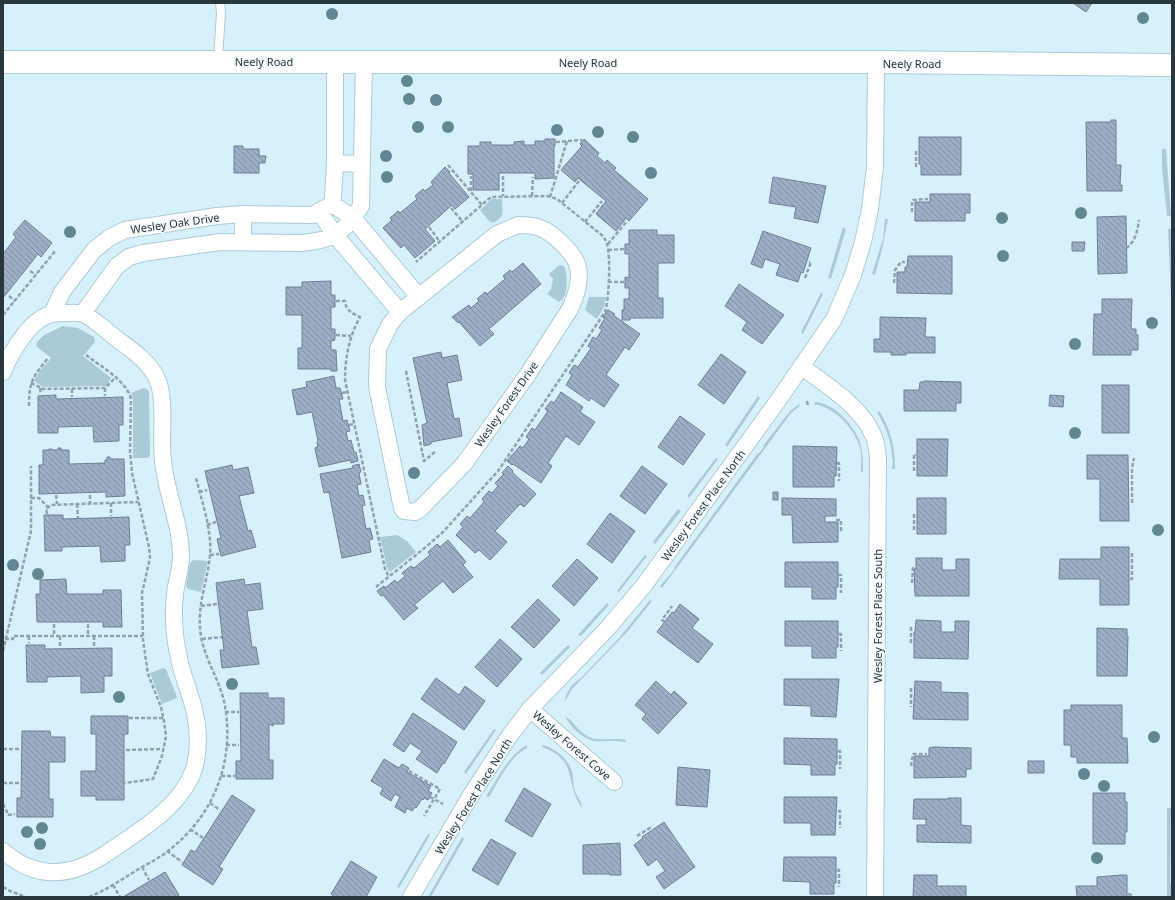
<svg xmlns="http://www.w3.org/2000/svg" width="1175" height="900" viewBox="0 0 1175 900" font-family="'Noto Sans',sans-serif">
<style>
.green{fill:#abcad7}
.building{fill:url(#building-back-hatch);stroke:#6d7f94}
.lines{fill:none;stroke-linecap:round;stroke-linejoin:round}
.lane-casing{stroke:#abcbd8;stroke-width:10}
.street-casing{stroke:#abcbd8;stroke-width:18}
.secondary-casing{stroke:#abcbd8;stroke-width:24}
.path{stroke:#8ea3ab;stroke-width:2.5;stroke-dasharray:4 2;stroke-linecap:butt}
.lane{stroke:#fff;stroke-width:8}
.street{stroke:#fff;stroke-width:16}
.secondary{stroke:#fff;stroke-width:22}
.tree{fill:#618694}
.labels{text-anchor:middle;dominant-baseline:central;stroke-width:3;stroke-linejoin:round;paint-order:stroke}
.street-label{font-size:11px;fill:#29363b;stroke:#f4fbfd}
</style>
<defs>
<pattern id="building-back-hatch" width="6" height="6" patternUnits="userSpaceOnUse"><rect width="6" height="6" fill="#9cafc6"/><path d="M-1 5l2 2M0 0l6 6M5-1l2 2" fill="none" stroke="#7f8fa2"/></pattern>
</defs>
<rect width="100%" height="100%" fill="#d7f1fc"/>
<path class="green" d="M1162 149H1166L1171 216H1167L1162 168Z
M492 199H502C502 212 506 216 493 223L489 221 480 210Z
M885 219H888L882 249 875 275 872 274 883 239Z
M843 227 846 229 831 279 828 278Z
M1168 229H1172V299H1171Z
M561 265 564 266C568 274 569 298 559 302L547 294 551 289 553 279 549 274 558 266Z
M821 293 823 294 803 334 801 332Z
M589 297H606L604 307 597 319 585 310Z
M63 326 78 328 94 337 95 342 83 356 111 378 106 386 43 387 34 381 39 372 51 358 36 346 37 342 44 335Z
M144 388 148 390 149 392 150 455 148 458H133V399L131 393Z
M758 396 760 398 727 447 725 445Z
M815 402C834 403 854 425 860 442 863 452 863 462 863 472H861C861 464 862 455 860 448 854 427 835 408 814 404Z
M799 404 800 406 791 413 662 588 660 586 675 569 674 568 758 453H759L764 447 763 446 790 411Z
M879 411C891 429 895 447 895 469H892L893 460 892 459C892 442 886 427 877 412Z
M716 458 718 459 689 498 687 496Z
M678 509 681 511 655 544 653 542Z
M397 535 407 541 416 552 390 572 387 568 380 537Z
M645 555 647 556 619 592 617 591Z
M193 560 208 561 201 592 188 589 186 586 190 563Z
M650 600 652 601 628 631 572 689 564 703 566 695 572 685 581 678 620 637Z
M607 603 609 605 581 636 578 635Z
M568 645 570 647 542 675 540 673Z
M163 668 166 669 177 697 175 699 162 704 150 673Z
M565 716C574 721 578 732 589 737 600 742 614 737 626 740L625 742C615 740 606 742 596 741 584 740 570 727 565 716Z
M494 729 496 730 466 774 464 772Z
M527 745V748C509 757 499 781 489 797L486 796C497 780 509 754 527 745Z
M542 745C555 748 568 758 572 772 573 778 573 784 575 791 577 797 582 802 582 808 564 782 579 760 542 747Z
M1167 808H1171L1170 883H1171V897H1167Z
M428 834 430 835 399 888 397 887Z
M462 837 464 839 431 897H428Z"/>
<path class="building" d="M1073 3H1092L1086 12Z
M1111 120H1116V165H1121L1120 185H1122V191H1087L1086 122H1111Z
M919 137H961V175H921V164H919Z
M545 139H555V146H554V178L535 179V173H499V190H473V174H468V146H480V142H491V145H514V142L524 141V145H535V141H545Z
M584 139 599 153 597 156 605 163 607 160 616 168 614 170 648 199 629 221 626 218 616 231 596 214 606 201 578 178 575 182 561 170 582 146 580 144Z
M234 146H243V149H259V156H266L265 163H259V173H234Z
M445 167 450 172 449 173 469 197 455 209 452 205 425 229 435 241 415 258 404 245 401 248 383 228 392 220 390 218 398 211 400 213 417 199 415 196 423 189 425 191 433 185 431 182Z
M773 177 826 186 818 223 794 218 796 207 769 203Z
M930 194H970V213H965V221H915V202H930Z
M1126 216 1127 273 1098 274 1097 217Z
M25 220 52 243 41 257 38 254 3 298V254L16 237 13 234Z
M629 230H657V235H674V263H658V298H663V318H630V320H622V310H624V299H629V288H625V277L629 278V254H625V244H629Z
M763 231 811 248 803 273 801 272 798 282 776 275 780 264 765 259 762 268 751 264Z
M1072 242H1085L1084 251H1072Z
M908 256H952V294L897 293V272H905V267H907Z
M523 263 541 284 489 329 494 334 480 346 459 322 458 323 452 317 469 305 471 308 479 301 477 299 485 292 487 294 505 279 503 276 510 270 512 272Z
M331 281V295H335V307H331V329H335V339L334 341 331 340V350H336L337 371H331V369H298V348H302V315H286V287H302V282Z
M739 284 784 315 762 344 742 330 747 322 725 306Z
M1102 299H1132L1131 329H1136V335H1138V350H1131V355H1093L1094 314H1102Z
M608 310 615 314 613 315 640 334 629 350 625 347 606 375 619 385 604 407 591 398 589 401 566 385 572 375 569 373 574 365 578 367 591 348 588 346 593 337 596 339 602 330 599 328 605 318 603 317Z
M880 317 926 318 925 337H935V353H906V355H891V352H874V339H880Z
M441 352 442 358 457 355 462 380 447 383 454 419 459 418 462 436 431 442V444L424 446 422 425 427 423 413 358Z
M721 354 746 372 724 404 698 385Z
M334 376 336 388H340L343 399H339L343 421 347 420 350 431 346 432 348 441 351 440 354 452H356L358 461 351 463 350 460 319 467 315 449 316 447H318L317 442 318 441 312 412 297 415 292 390 307 387 306 382Z
M924 381 961 382V403H956V411H904V390H919L920 382H924Z
M1102 385H1129V433H1102Z
M561 392 583 407 580 412 595 422 579 445 566 436 548 463 552 466 541 483 513 464 512 465 507 461 520 446 523 448 529 439 526 437 532 428 535 430 548 411 545 409 551 401 554 403Z
M56 395V399L123 397V425H119V441L94 442 93 426 58 427V433H38V396Z
M1050 395 1064 396 1063 407 1049 406Z
M680 416 705 434 683 465 658 447Z
M917 439H948L947 476H917Z
M793 446 837 447 836 476H834V487H793Z
M58 448H61V450H69V464L105 463V460H107V457H110V459H124L125 496 106 497V492L39 494V465H43V450H49V449H52V450H58Z
M1087 455H1128L1129 521H1100V479H1087Z
M359 464 361 472 359 473 361 484 357 485 359 496 363 495 365 505 362 506 366 529 370 528 373 539 369 540 371 552 342 558 329 492 324 493 320 474 353 468 352 466Z
M232 465 233 470 248 467 254 493 239 496 248 531 251 530 256 547 221 556 217 539 221 538 205 471Z
M508 466 513 471 512 472 536 494 524 507 520 504 495 531 507 542 490 560 479 550 475 553 456 535 463 527 460 524 467 516 470 518 484 502 482 499 489 491 492 493 498 486 495 483 504 474 502 473Z
M642 466 667 484 645 514 620 496Z
M773 492H778V500H773Z
M782 498 836 499V516H825V522H838V542L793 543 792 515H782Z
M917 498H946V534H917Z
M610 513 635 531 612 563 587 544Z
M44 515H63V519L129 517 130 545H125V561L101 562 100 546 62 547V551H45Z
M448 540 466 562 463 565 473 577 453 593 443 581 414 605 418 608 404 620 383 595 381 596 377 591 384 586 385 588 395 580 397 583 405 576 402 573 411 566 414 568 430 555 428 552 437 544 440 547Z
M1101 547H1129V605H1100V579H1059L1060 559H1101Z
M916 558H942V570H956V559H969V596H915L914 569H916Z
M577 559 598 578 574 606 552 586Z
M785 562H838V587H836V599H812V587H785Z
M66 579 67 594H103V590H121L122 627H103V622H37L36 594H40V580Z
M244 579 245 585 260 583 263 609 247 611 252 647H256L259 664 222 668 220 650H224L216 583Z
M538 599 560 620 534 648 511 627Z
M680 604 699 619 692 628 713 644 698 663 657 632 672 612 674 613Z
M916 620 941 621V632H955V621H969L968 659 914 658V632H915Z
M785 621H838V647H836V658H812V646H785Z
M1097 628 1127 629V636H1128L1127 676H1097Z
M500 639 522 659 497 687 475 667Z
M26 645H45V649L112 648V676H104V692L81 693V676L47 677V682H27Z
M436 678 459 695 465 686 485 701 464 730 421 699Z
M784 679H839L836 717 811 716V706L784 705Z
M656 681 671 695 674 691 687 703 658 734 642 719 646 714 635 705Z
M915 681 941 682V692L968 693V720L913 719Z
M240 693H268V698H284V724H273V726L269 724V760H273V779H236V761H241Z
M1071 705H1122V738H1127L1128 763H1077V757H1071V745H1064V710H1071Z
M413 713 457 742 444 764 443 763 437 773 416 759 422 751 410 743 404 752 393 745Z
M91 716H128V734H124V800H96V796H81V771H96V734H91Z
M22 731H50L51 737H65V762H49V799H53V817H17V798H21Z
M784 738 837 739V764H835V775H811V765L784 764Z
M933 747 971 748V769H966V777L914 778V756H929V748Z
M384 759 399 768 402 764 409 768 407 772 431 786 428 791 432 793 428 800 424 798 423 800 422 799 416 808 415 807 412 811 407 808 405 813 395 807 400 797 395 794 391 801 380 794 383 788 371 781Z
M1028 761H1044V773H1028Z
M678 767 710 770 707 807 676 805Z
M524 788 551 804 532 837 505 821Z
M1093 793H1125V802H1127V832H1125V844H1093Z
M232 795 255 810 219 867 223 869 213 885 182 865 191 850 195 852Z
M784 797H837L835 835H811V823H784Z
M948 798H961V825L971 826V843L917 842V825H926V819H913L914 799H948Z
M664 822 695 867 664 889 656 877 665 871 657 859 648 866 634 845 643 838 642 837Z
M491 839 516 853 498 885 472 870Z
M620 843 621 875H610V874H583V845Z
M784 857H836V883H834V894H810V882L783 881Z
M351 861 377 877 366 897H335L331 894Z
M165 872 179 895 176 897H123Z
M914 875H937V886H966V897H913Z
M1121 875H1127V897H1077L1076 886H1097V877Z"/>
<g class="lines">
<g class="lane-casing">
<path id="lane" d="M218 60 221 13 220 3"/>
</g>
<g class="street-casing">
<path id="street" d="M335 163 362 164
M332 204 353 218 419 297
M319 211 335 235 400 312
M243 214V242
M518 225C525 225 533 225 540 228 552 232 573 252 577 264 582 278 576 296 570 309L528 374 464 464 421 508 415 512 404 511 402 508 377 387 378 349 390 324 400 312 497 234Z
M83 313 117 266 129 257 143 253 220 242 302 243C334 240 344 233 361 206L364 61
M52 314 62 292 94 250 109 238 125 230 217 216 243 214 313 215 332 204 333 198 335 163V62
M802 367C826 385 862 407 873 435 877 442 877 451 878 459L875 897
M3 372C10 354 28 323 46 316 52 313 60 313 66 313 71 313 79 312 83 314 92 317 109 333 117 339 132 350 151 363 158 381 166 404 160 437 163 461 166 493 181 524 181 557 181 569 176 582 175 594 173 613 174 635 178 653 181 674 191 693 195 714 199 731 199 752 194 769 181 808 136 833 104 855 69 878 35 879 3 851
M530 709 614 782
M411 897 471 795 510 735 530 709 607 629 645 584 777 402 834 319 853 275 863 242 870 209 875 167 876 62"/>
</g>
<g class="secondary-casing">
<path id="secondary" d="M3 62H876L1172 65"/>
</g>
<path class="path" d="M556 142 582 140
M916 151V168
M448 165 482 205
M503 176V196
M471 191V176
M532 196 533 177
M550 197 567 141
M562 203 579 181
M451 208 463 222
M912 212V202L913 200 928 199
M585 222 602 201
M429 227 440 242
M608 244 627 221
M1126 248C1135 243 1138 229 1139 220
M608 250 624 249
M30 271 36 275
M805 278 811 262H809
M608 282H624
M894 283 895 270 901 262H905
M9 296 15 301
M336 301H345C346 311 352 313 360 317 349 337 345 358 345 380L385 569 389 577
M3 315 56 250
M336 335 351 336
M86 355C100 366 127 381 131 399L130 451 132 473 149 547 150 558 142 593 143 640 148 674 161 707 164 721 166 736 162 756 153 779 125 783
M406 371 424 461 436 451
M31 383 43 389 105 388 115 378
M40 388 41 394
M105 388V396
M72 389V397
M342 393 348 392
M807 401 808 406
M29 406C29 381 33 377 48 358
M349 425 355 424
M837 463H839V481
M914 471V454L916 455
M199 492 207 490
M56 495 57 504
M90 495V503
M31 498H39L48 507
M111 503V516
M1132 503V468L1134 458
M77 504 78 518
M47 514 46 509 51 505 138 502
M914 514V530
M836 520H841V533
M207 525 216 522
M210 555 219 554
M838 575H841V593
M1130 579H1132V552
M912 583 913 566
M376 587 427 546 443 532 498 471 605 312C609 300 611 257 607 244 606 241 605 239 603 236L557 199 548 196 491 197 416 262
M201 606 217 604
M665 622 662 620 672 606
M54 624V636
M88 624V636
M911 627V644
M839 634H841V651
M29 636V643
M60 636V647
M94 636V647
M5 639H13V636H143
M202 639 222 637
M3 651 31 531V466
M911 688V707
M225 712H239
M129 718H164
M226 745H239
M3 749H19
M126 750 164 749
M838 751H840V769
M911 766 913 754H927
M409 771 440 789 424 816
M221 776H235
M3 783H19
M430 797 443 804
M210 803 220 810
M3 804 9 816
M838 811H840V828
M8 815 15 814
M190 829 203 838
M637 836 650 828 652 831
M167 851 182 862
M142 867 149 880
M837 870H839V887
M113 885 120 897
M3 887 10 891 26 897
M1128 894 1131 895 1132 897
M89 897C106 890 121 880 137 870 147 864 158 859 168 851 215 815 236 759 224 701 218 676 201 653 200 627 198 602 208 579 210 555 212 530 202 502 196 478"/>
<use href="#lane" class="lane"/>
<use href="#street" class="street"/>
<use href="#secondary" class="secondary"/>
</g>
<g class="tree">
<circle cx="332" cy="14" r="6"/>
<circle cx="1143" cy="18" r="6"/>
<circle cx="407" cy="81" r="6"/>
<circle cx="409" cy="99" r="6"/>
<circle cx="436" cy="100" r="6"/>
<circle cx="418" cy="127" r="6"/>
<circle cx="448" cy="127" r="6"/>
<circle cx="557" cy="130" r="6"/>
<circle cx="598" cy="132" r="6"/>
<circle cx="633" cy="137" r="6"/>
<circle cx="386" cy="156" r="6"/>
<circle cx="651" cy="173" r="6"/>
<circle cx="387" cy="177" r="6"/>
<circle cx="1081" cy="213" r="6"/>
<circle cx="1002" cy="218" r="6"/>
<circle cx="70" cy="232" r="6"/>
<circle cx="1003" cy="256" r="6"/>
<circle cx="1152" cy="323" r="6"/>
<circle cx="1075" cy="344" r="6"/>
<circle cx="1075" cy="433" r="6"/>
<circle cx="414" cy="473" r="6"/>
<circle cx="1158" cy="530" r="6"/>
<circle cx="13" cy="565" r="6"/>
<circle cx="38" cy="574" r="6"/>
<circle cx="232" cy="684" r="6"/>
<circle cx="119" cy="697" r="6"/>
<circle cx="1154" cy="737" r="6"/>
<circle cx="1084" cy="774" r="6"/>
<circle cx="1104" cy="786" r="6"/>
<circle cx="42" cy="828" r="6"/>
<circle cx="27" cy="832" r="6"/>
<circle cx="40" cy="844" r="6"/>
<circle cx="1097" cy="858" r="6"/>
</g>
<g class="labels">
<g class="street-label">
<text x="264" y="61">Neely Road</text>
<text x="588" y="62">Neely Road</text>
<text x="912" y="63">Neely Road</text>
<text transform="translate(175 223) rotate(-8)">Wesley Oak Drive</text>
<text transform="translate(506 404) rotate(-55)">Wesley Forest Drive</text>
<text transform="translate(703 505) rotate(-54)">Wesley Forest Place North</text>
<text transform="translate(877 616) rotate(-90)">Wesley Forest Place South</text>
<text transform="translate(572 745) rotate(41)">Wesley Forest Cove</text>
<text transform="translate(473 796) rotate(-58)">Wesley Forest Place North</text>
</g>
</g>
<rect width="1175" height="900" fill="none" stroke="#29363b" stroke-width="8"/>
</svg>
